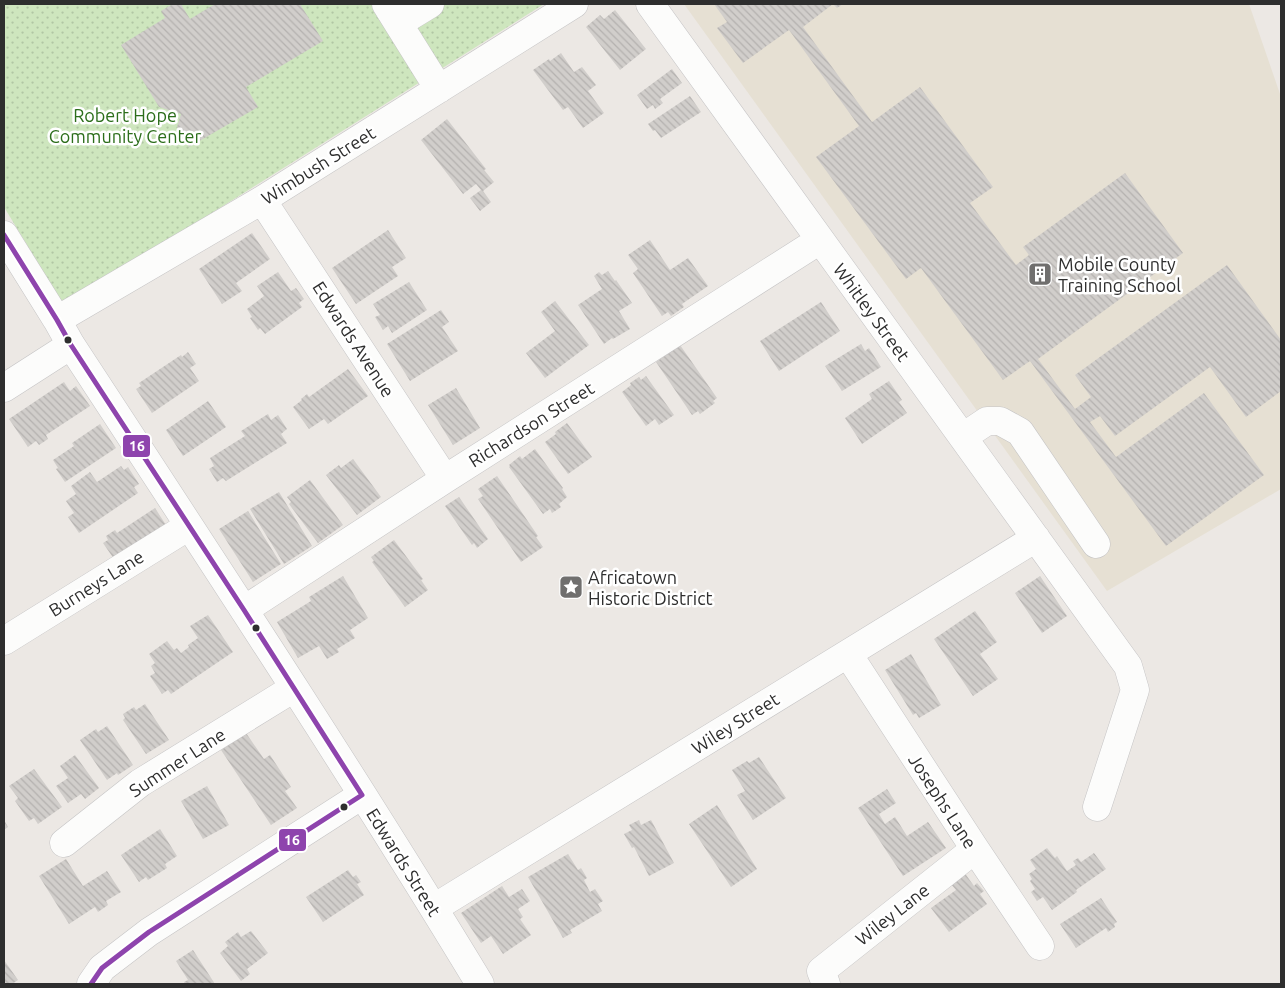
<svg xmlns="http://www.w3.org/2000/svg" width="1285" height="988" viewBox="0 0 1285 988" font-family="Ubuntu,sans-serif">
<style>
.education{fill:#e6e0d3}
.grass{fill:url(#grass-dots)}
.building{fill:url(#building-back-hatch)}
.lines{fill:none;stroke-linecap:round;stroke-linejoin:round}
.minor-casing{stroke:#c5c4c5;stroke-width:29}
.minor{stroke:#fcfcfb;stroke-width:28}
.bus-1-casing{stroke:#fff;stroke-width:9}
.bus-1{stroke:#8e44ad;stroke-width:5}
.bus-dot{fill:#2e2e2e;stroke:#fff;stroke-width:2}
.labels{text-anchor:middle;dominant-baseline:central;stroke-width:5;stroke-linejoin:round;paint-order:stroke}
.park-label{font-size:18px;fill:#2c6e1b;stroke:#fff}
.street-label{font-size:18px;fill:#2e2e2e;stroke:#fff}
.poi-label{font-size:18px;fill:#2e2e2e;stroke:#fff;text-anchor:start}
.line-badge{stroke:#fff;stroke-width:2}
.badge-label{font-size:14px;text-anchor:middle;font-weight:bold;fill:#fff}
</style>
<defs>
<pattern id="grass-dots" width="8" height="8" patternUnits="userSpaceOnUse" patternTransform="scale(1.25)"><rect width="8" height="8" fill="#cee6be"/><path d="M2 2h.1M6 6h.1" fill="none" stroke="#b1c6a4" stroke-width="1.8" stroke-linecap="round"/></pattern>
<pattern id="building-back-hatch" width="6" height="6" patternUnits="userSpaceOnUse" patternTransform="scale(1.25)"><rect width="6" height="6" fill="#d1cecb"/><path d="M-1 5l2 2M0 0l6 6M5-1l2 2" fill="none" stroke="#b4b1af"/></pattern>
</defs>
<rect width="100%" height="100%" fill="#ece8e4"/>
<path class="education" d="M684 4H1249L1281 97V489L1107 591Z"/>
<path class="grass" d="M4 4H544L64 306 4 207Z"/>
<path class="building" d="M173 4H181L190 19 215 4H300L323 41 246 87 258 107 189 147 177 127 181 114 159 107 121 45 165 18 161 11Z
M714 4H843L837 8 833 4 803 27 872 122 920 87 993 187 970 203 1016 265 1029 255 1023 247 1125 173 1183 253 1038 359 1075 409 1091 397 1075 375 1227 265 1281 340V391L1246 417 1210 367 1115 436 1100 416 1090 422 1116 457 1204 393 1264 475 1166 546 1030 361 1003 380 921 268 906 279 816 157 859 126 789 30 743 63 717 28 727 22Z
M615 10 646 49 620 70 586 27 600 15 604 19Z
M561 53 574 72 582 67 596 85 588 91 604 113 583 128 568 107 563 110 533 70 549 59 550 61Z
M672 69 682 83 660 99 663 103 655 109 653 105 647 109 637 95Z
M690 96 701 112 661 138 655 130 653 131 648 124Z
M447 119 486 169 484 170 494 182 483 191 491 202 480 211 470 198 481 190 476 184 463 194 421 140Z
M388 230 406 258 392 267 398 276 356 304 332 268Z
M252 233 270 259 236 283 242 291 222 304 199 269Z
M650 240 670 270 688 258 708 286 682 304 684 307 671 316 668 312 662 316 633 273 638 269 628 255Z
M608 271 615 281 616 280 632 303 619 311 630 329 613 339 612 338 604 344 578 305 602 289 594 276 599 272 602 275Z
M278 272 291 291 296 288 304 299 299 303 302 307 265 334 260 328 258 330 250 318 252 317 247 309 264 296 257 286Z
M409 282 427 310 392 333 388 326 383 330 375 317 380 315 373 304Z
M555 301 589 345 545 378 526 353 555 331 541 312Z
M821 302 840 331 779 371 760 341Z
M441 310 449 322 442 327 458 351 410 381 387 344Z
M861 344 865 351 869 348 881 367 842 391 825 366Z
M680 345 717 398 713 401 715 403 700 414 698 411 692 415 656 362Z
M188 352 196 364 190 368 199 381 152 413 136 389 141 386 139 383 181 355 182 357Z
M348 369 368 396 328 424 324 419 309 429 293 407 302 400 301 399 307 394 309 397Z
M646 376 674 415 659 425 655 419 646 426 622 392 631 385 630 383 639 377 641 380Z
M889 381 902 400 899 402 907 413 862 444 845 418 872 399 869 394Z
M64 382 70 391 76 386 90 406 46 435 48 439 39 445 36 441 28 447 9 419Z
M456 388 480 428 453 445 428 405Z
M208 401 226 427 183 456 166 430Z
M268 414 271 420 278 415 287 429 281 434 287 443 226 481 223 478 217 482 209 469 214 466 210 458 245 436 241 431Z
M567 423 592 457 568 474 545 442 556 434 555 432Z
M100 424 116 448 65 482 56 469 58 468 53 460 74 446 72 443Z
M535 449 563 488 562 489 567 497 559 504 561 507 552 513 550 509 543 514 509 467 510 466 509 465 520 456 522 459Z
M353 459 381 497 357 515 326 475 339 465 341 468Z
M121 466 124 470 128 467 139 484 134 487 138 493 79 533 68 517 74 513 66 501 76 494 71 486 90 472 97 482Z
M497 476 538 536 536 537 543 547 521 562 478 499 483 496 478 489Z
M310 480 343 525 318 543 289 504 291 502 287 497Z
M279 492 312 546 284 564 250 509Z
M459 497 488 539 477 548 474 543 472 545 445 506Z
M155 508 166 525 114 559 103 543 108 540 106 536 115 530 117 533Z
M248 511 281 564 253 582 219 529Z
M394 540 423 579 421 580 428 590 405 607 372 562 374 561 371 557Z
M343 576 368 618 350 630 355 638 337 649 339 652 327 659 319 646 298 658 277 622 311 601 309 597Z
M1040 576 1067 616 1042 633 1015 593Z
M975 611 997 642 980 654 998 679 973 696 934 639Z
M208 615 233 652 171 694 168 690 162 694 150 676 155 673 151 666 155 663 149 654 167 641 174 650 177 648 181 653 189 647 188 645 198 638 190 626Z
M911 654 941 705 919 718 916 713 913 715 885 670Z
M145 704 169 740 146 754 123 720 125 718 123 714 134 707 136 710Z
M107 726 133 765 118 775 117 773 107 780 80 740 96 729 98 732Z
M246 733 264 759 270 755 291 787 285 791 297 808 271 825 221 750Z
M75 755 99 788 85 799 81 794 68 803 56 786 68 778 60 766Z
M759 757 786 798 753 820 737 795 745 791 732 770 747 761 749 763Z
M34 769 62 807 38 824 34 818 29 821 15 801 18 798 9 786Z
M207 786 229 825 203 839 181 801Z
M887 789 896 803 879 814 885 824 895 817 907 836 928 822 946 848 903 876 858 808Z
M717 805 757 869 731 887 689 824Z
M4 820 8 827 4 830Z
M639 820 641 825 651 820 674 863 649 876 634 847 632 848 624 834 632 830 629 825Z
M160 829 177 856 165 864 167 868 148 880 146 877 139 882 121 855Z
M1047 848 1055 858 1057 856 1067 871 1076 865 1073 861 1078 858 1081 862 1094 853 1106 869 1076 890 1077 892 1052 910 1043 897 1037 901 1031 892 1035 889 1030 881 1032 879 1029 874 1036 869 1030 860Z
M568 854 578 870 581 868 587 878 584 880 590 892 595 889 603 901 598 904 602 911 570 930 572 933 563 938 528 877Z
M66 859 83 886 107 871 121 892 106 901 108 905 98 912 95 907 69 924 39 876Z
M348 870 353 877 356 875 361 882 357 884 364 895 323 922 306 897Z
M964 872 974 886 977 883 984 891 980 894 987 904 949 932 931 908 956 890 950 883Z
M502 886 509 897 522 889 530 901 518 909 523 917 520 919 531 935 503 954 491 936 481 943 461 913Z
M1101 898 1117 922 1114 924 1115 927 1108 932 1106 928 1076 948 1060 924Z
M251 931 268 953 247 969 250 974 241 981 220 953 228 946 225 942 238 932 241 937Z
M193 950 215 984H185L184 982 188 980 176 961Z
M4 960 18 980 12 984H4Z"/>
<g class="lines">
<g class="minor-casing">
<path id="minor" d="M386 4 439 89
M650 4 1128 666 1135 690 1097 807
M399 23 430 4
M262 200 445 479
M4 235 57 320 71 345C209 556 349 768 480 984
M57 320 262 200 574 4
M4 388 71 345
M963 437 987 421H1000L1020 432 1096 544
M244 610 445 479 820 240
M4 641 189 526
M848 654 975 849 1040 946
M64 843 140 783 294 688
M434 908 1036 538
M91 984 102 968 149 932 362 795
M826 984 821 971 975 849"/>
</g>
<use href="#minor" class="minor"/>
<g class="bus-1-casing">
<path id="bus-1" d="M4 235 57 320 71 345 244 610 362 795 149 932 102 968 91 984"/>
</g>
<use href="#bus-1" class="bus-1"/>
</g>
<defs>
<g id="building-square" transform="scale(1.25)"><rect x="-9" y="-9" width="18" height="18" rx="4" fill="#706f6e" stroke="#fff"/><path d="M-4-6H4V6H1V3H-1V6H-4ZM-2.5-4.3h1.7v1.8h-1.7ZM.8-4.3h1.7v1.8H.8ZM-2.5-1h1.7V.8h-1.7ZM.8-1h1.7V.8H.8Z" fill="#fff"/></g>
<g id="sight-square" transform="scale(1.25)"><rect x="-9" y="-9" width="18" height="18" rx="4" fill="#706f6e" stroke="#fff"/><path d="M0-6L1.8-2.2L6-1.7L2.9 1.2L3.7 5.4L0 3.3L-3.7 5.4L-2.9 1.2L-6-1.7L-1.8-2.2Z" fill="#fff"/></g>
</defs>
<g fill-rule="evenodd">
<use href="#building-square" x="1040" y="274"/>
<use href="#sight-square" x="571" y="587"/>
</g>
<g class="bus-dot">
<circle cx="68" cy="340" r="4.5"/>
<circle cx="256" cy="628" r="4.5"/>
<circle cx="344" cy="807" r="4.5"/>
</g>
<g class="labels">
<g class="park-label">
<text x="125" y="115">Robert Hope<tspan x="125" dy="21">Community Center</tspan></text>
</g>
<g class="street-label">
<text transform="translate(318 165) rotate(-32)">Wimbush Street</text>
<text transform="translate(872 312) rotate(54)">Whitley Street</text>
<text transform="translate(354 339) rotate(57)">Edwards Avenue</text>
<text transform="translate(531 424) rotate(-32)">Richardson Street</text>
<text transform="translate(96 583) rotate(-32)">Burneys Lane</text>
<text transform="translate(735 723) rotate(-32)">Wiley Street</text>
<text transform="translate(177 762) rotate(-33)">Summer Lane</text>
<text transform="translate(943 801) rotate(57)">Josephs Lane</text>
<text transform="translate(404 862) rotate(58)">Edwards Street</text>
<text transform="translate(892 914) rotate(-38)">Wiley Lane</text>
</g>
<g class="poi-label">
<text x="1058" y="264">Mobile County<tspan x="1058" dy="21">Training School</tspan></text>
<text x="588" y="577">Africatown<tspan x="588" dy="21">Historic District</tspan></text>
</g>
</g>
<g class="line-badge">
<rect x="122" y="434" width="29" height="24" rx="5" fill="#8e44ad"/>
<rect x="278" y="828" width="29" height="24" rx="5" fill="#8e44ad"/>
</g>
<g class="badge-label">
<text x="137" y="451">16</text>
<text x="292" y="845">16</text>
</g>
<rect width="1285" height="988" fill="none" stroke="#2e2e2e" stroke-width="10"/>
</svg>
